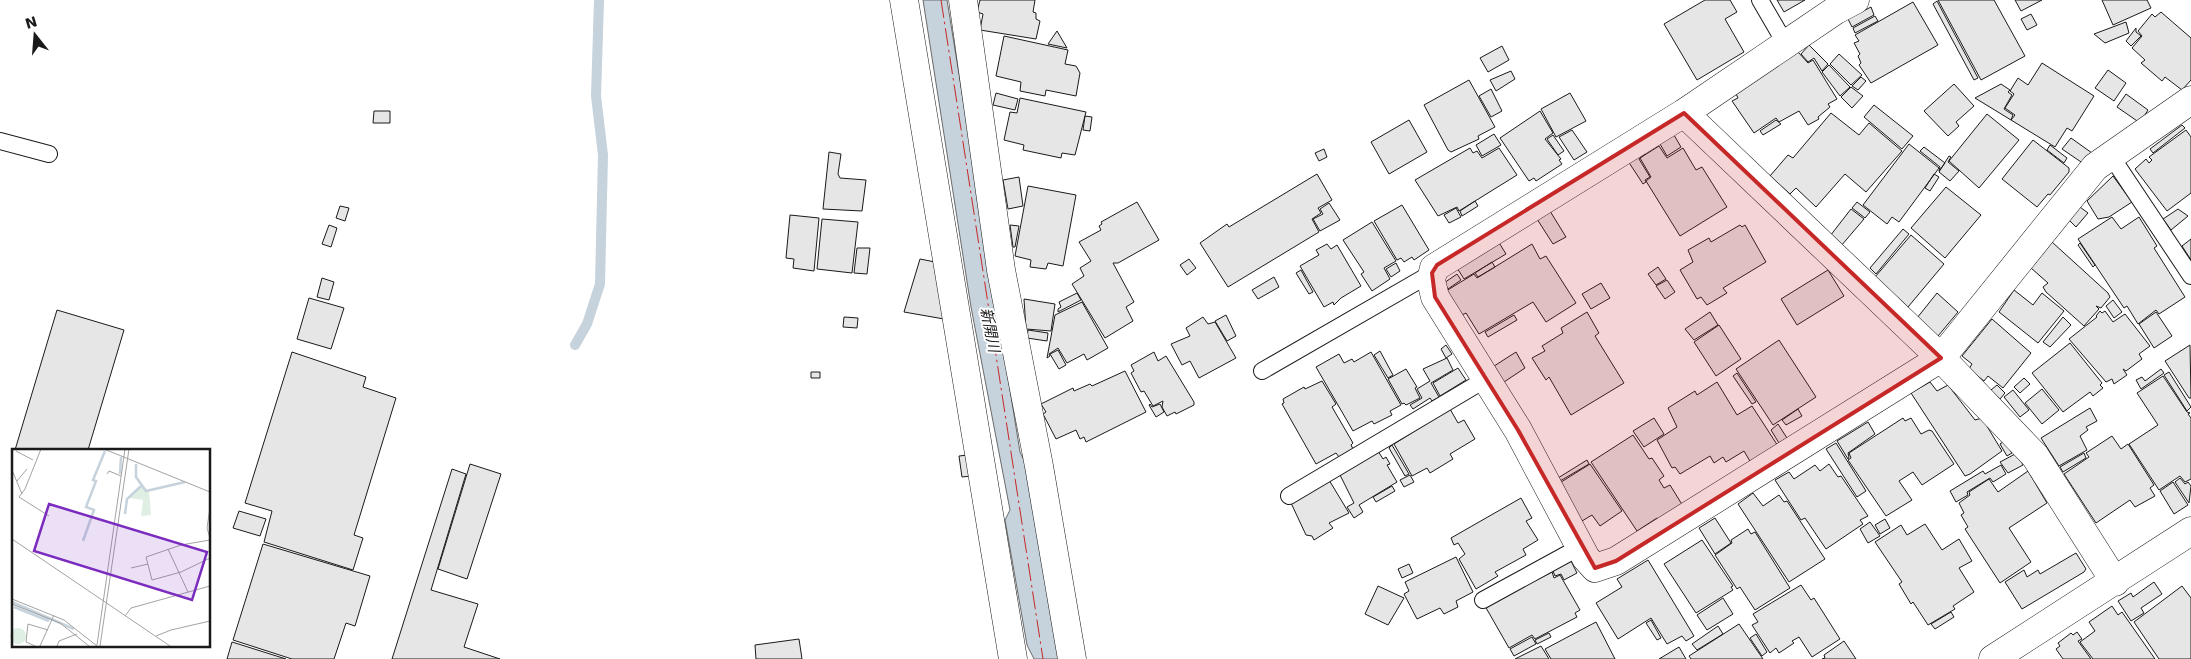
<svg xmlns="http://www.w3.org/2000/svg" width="2191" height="659" viewBox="0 0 2191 659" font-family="'DejaVu Sans','Noto Sans JP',sans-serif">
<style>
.water{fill:#c6d2dc;stroke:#6a6a6a}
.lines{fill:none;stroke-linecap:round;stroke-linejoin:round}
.stream{stroke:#c6d2dc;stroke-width:10}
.building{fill:#e6e6e6;stroke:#1a1a1a}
.lane-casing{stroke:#1a1a1a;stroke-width:18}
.street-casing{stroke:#1a1a1a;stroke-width:29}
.lane{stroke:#fff;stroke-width:16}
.street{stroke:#fff;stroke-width:28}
.power{stroke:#c62828;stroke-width:1;stroke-dasharray:18 4 2.5 4;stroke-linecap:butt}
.marked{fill:#c62828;fill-opacity:0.2;stroke:#c62828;stroke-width:4;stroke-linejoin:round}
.labels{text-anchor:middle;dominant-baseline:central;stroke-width:4;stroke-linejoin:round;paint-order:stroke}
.water-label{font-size:15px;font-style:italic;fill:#1a1a1a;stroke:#fff}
.inset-river{fill:none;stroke:#c6d2dc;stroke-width:2.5}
.inset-road{fill:none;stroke:#a3a3a3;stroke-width:1}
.view{fill:#7b2cbf;fill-opacity:0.15;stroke:#7b2cbf;stroke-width:2.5}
.inset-edge{fill:none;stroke:#1a1a1a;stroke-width:2.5}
</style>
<rect width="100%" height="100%" fill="#fff"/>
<path class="water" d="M923 0H947L1020 452 1030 473 1061 659H1034L1027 645 1005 520 1010 510 971 307Z"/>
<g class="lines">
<path class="stream" d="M575 345 587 324 600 284 603 155 596 96 599 0"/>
</g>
<path class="building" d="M980 0H1035L1033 12 1036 13V19L1040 21 1036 39 980 30 983 14 977 12Z
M1705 0H1730L1737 12 1725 19 1744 52 1697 80 1664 24Z
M1777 0H1805L1784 12Z
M1938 0H1994L2025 56 1981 80Z
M2015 0H2042L2021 11Z
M2102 0H2147L2151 8 2113 25Z
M1937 1 1978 78 1974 80 1933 4Z
M1913 2 1938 45 1871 83 1859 65 1861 63 1858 56 1860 54 1854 43 1859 41 1855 35Z
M1871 7 1874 15 1852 27 1848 19Z
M2161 12 2191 38V80L2182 90 2165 77 2162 81 2141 63 2145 60 2132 48 2142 36 2138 31 2152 14 2155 17Z
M2031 14 2037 25 2027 30 2021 19Z
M1875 16 1878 21 1855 33 1853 28Z
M2126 22 2129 33 2105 43 2094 34Z
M2136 28V32L2141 36 2131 46 2126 41Z
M1057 31 1067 48 1048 44Z
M1004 36 1068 50 1065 64 1076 66 1080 73 1076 96 1046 90 1045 96 1020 91 1021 82 996 76Z
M1809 45 1828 64 1822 71 1814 58 1808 62 1801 54Z
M1502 46 1509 60 1488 72 1480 58Z
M1798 52 1808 63 1813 60 1837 99 1828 104 1830 107 1818 117 1819 119 1808 125 1799 111 1779 122 1776 118 1754 133 1732 101 1738 98 1735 92Z
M1839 54 1862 75 1851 85 1830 64Z
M2042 63 2094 96 2072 131 2067 128 2055 147 2011 120 2015 115 2005 108 2014 94 2010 91 2018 78 2028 85Z
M1829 65 1850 87 1840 96 1822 72Z
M2108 70 2126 83 2114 101 2095 88Z
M1511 71 1515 79 1496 91 1490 80Z
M1861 77 1866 81 1858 90 1852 86Z
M1469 80 1495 127 1478 136 1479 139 1451 152 1448 150 1424 105Z
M1954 84 1974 106 1956 122 1959 126 1948 136 1924 111Z
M2001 84 2010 90 2008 92 2012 95 2004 109 2013 115 2011 120 1975 98Z
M1851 87 1863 96 1852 108 1841 97Z
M1491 89 1502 111 1491 117 1479 96Z
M996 93 1018 99 1015 110 993 105Z
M1570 93 1586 121 1556 137 1541 109Z
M2126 94 2148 110 2140 123 2117 107Z
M1020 98 1086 112 1075 155 1062 153 1061 158 1023 150 1024 145 1004 140 1010 112 1017 113Z
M1874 105 1913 136 1902 149 1864 117Z
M374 111H390V123H373Z
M1540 111 1553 133 1545 139 1561 159 1559 160 1562 164 1536 181 1534 178 1529 181 1500 138Z
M1831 113 1859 135 1869 123 1902 151 1866 192 1845 174 1816 207 1796 188 1790 194 1770 176 1788 155 1793 158Z
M1987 114 2019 140 1979 188 1949 161Z
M1085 116 1092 117 1090 131 1083 130Z
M1409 120 1427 152 1389 174 1371 142Z
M1776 120 1781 124 1763 135 1760 131Z
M2182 125 2185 128 2153 153 2150 149Z
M1572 130 1587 152 1574 160 1559 137Z
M1671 130 1681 147 1667 156 1660 144 1657 146Z
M2186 130 2191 137V193L2167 211 2135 169 2146 159 2149 163 2152 160 2149 157Z
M1494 134 1501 145 1482 156 1476 145Z
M1553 135 1564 151 1558 155 1547 139Z
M2071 138 2092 153 2084 164 2062 149Z
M2033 140 2069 168V172L2050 195 2048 194 2037 207 2002 179Z
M1909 144 1939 168 1899 222 1892 217 1887 224 1863 205Z
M2050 145 2067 158 2064 163 2047 150Z
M1659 146 1667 158 1683 148 1696 170 1702 167 1727 207 1680 236 1646 181 1651 177 1640 158Z
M1924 147 1945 163 1939 171 1940 167 1920 151Z
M1470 148 1473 153 1477 151 1482 158 1499 148 1517 175 1459 211 1457 207 1438 216 1415 180Z
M1324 149 1327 157 1319 161 1315 153Z
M1641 149 1645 154 1639 159 1650 177 1645 180 1646 182 1643 184 1626 158Z
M829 152 841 154 838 174 840 178 866 180 862 211 823 209Z
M1949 156 1951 157 1948 162 1959 171 1950 181 1939 172Z
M1317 174 1332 200 1318 208 1321 213 1312 219 1319 232 1228 287 1200 243 1227 224 1229 227Z
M1934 174 1939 177 1930 191 1925 188Z
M2113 176 2132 202 2109 217 2098 219 2087 201Z
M1019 177 1023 206 1008 209 1003 180Z
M1028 186 1076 195 1063 266 1048 263 1046 269 1030 267 1031 260 1015 256Z
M1946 187 1981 215 1945 258 1911 228Z
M1475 201 1478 206 1462 216 1460 211Z
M1137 202 1159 240 1118 263H1113L1134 302 1126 307 1133 321 1105 338 1072 284 1084 276 1080 268 1091 261 1079 242 1101 230 1099 226 1102 224 1101 222Z
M1857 202 1870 212 1865 218 1852 208Z
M1329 203 1340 220 1320 231 1313 219 1323 214 1320 209Z
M1402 205 1429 250 1414 260 1412 257 1404 262 1401 258 1397 260 1374 221Z
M340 206 349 208 345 221 336 218Z
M2080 207 2088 213 2076 227 2069 220Z
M1456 208 1461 217 1449 223 1444 215Z
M1851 209 1864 219 1841 246 1830 236Z
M2178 209 2188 216 2171 230 2163 219Z
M1550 211 1566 237 1553 244 1537 219Z
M790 215 819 218 814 271 793 268 794 259 786 258Z
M2112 217 2121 229 2139 217 2157 246 2154 248 2185 297 2159 314 2156 310 2138 324 2127 306 2124 308 2078 239Z
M822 219 858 222 852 273 817 269Z
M1372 222 1396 261 1384 268 1390 279 1372 291 1361 274 1364 272 1343 240Z
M329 225 337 228 331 247 322 244Z
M1010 225 1019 226 1015 247H1013Z
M1740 225 1742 227 1745 225 1766 262 1723 288 1727 293 1707 305 1701 297 1697 299 1680 270 1693 262 1688 250 1709 238 1711 242Z
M1903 229 1909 234 1876 274 1870 268Z
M1911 235 1944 264 1908 307 1875 277Z
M2191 239V260L2182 246Z
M1498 241 1506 254 1464 279 1457 268Z
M2052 242 2108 293 2110 297 2101 308 2096 306 2099 309 2084 326 2046 292 2043 287 2048 283 2031 268Z
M2080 243 2095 265 2093 267 2078 245Z
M1327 244 1331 249 1337 245 1361 286 1341 298 1334 305 1333 302 1324 307 1300 266 1319 255 1316 250Z
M1532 244 1540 259 1546 256 1576 303 1546 322 1533 302 1479 334 1466 313 1462 315 1446 291 1474 274 1477 278Z
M857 248H870L867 274 854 273Z
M920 259 935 262 944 319 904 312Z
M1189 259 1196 268 1187 275 1180 265Z
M1492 262 1495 267 1478 277 1475 273Z
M1396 263 1400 271 1391 277 1386 269Z
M1658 267 1666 279 1656 285 1648 274Z
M1301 270 1313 292 1309 294 1296 273Z
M1828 270 1844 296 1797 325 1781 299Z
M1457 274 1461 280 1448 289 1444 283Z
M1274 277 1279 287 1258 299 1252 290Z
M322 278 334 282 329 300 317 297Z
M1667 280 1675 292 1665 299 1656 286Z
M1601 283 1610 298 1591 309 1582 294Z
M2014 290 2033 305 2042 293 2064 311 2038 343 1999 312Z
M1077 293 1081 300 1058 312V309L1061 307 1059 302Z
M1937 293 1958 312 1938 336 1917 318Z
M309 298 344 308 331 349 297 339Z
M1024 299 1055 304 1051 331 1026 329Z
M2113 300 2122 312 2114 318 2106 306Z
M1082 302 1108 348 1087 360 1084 354 1067 363 1058 348 1049 354 1050 356 1047 358 1055 315Z
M57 310 124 330 88 450H15Z
M2100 311 2102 313 2105 311 2113 322 2125 314 2150 346 2139 354 2142 359 2126 371 2123 369 2127 375 2114 384 2112 379 2106 382 2069 339 2097 317 2096 316Z
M1587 312 1599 333 1595 336 1624 383 1571 415 1549 377 1546 380 1532 358 1545 351 1542 346 1563 333 1561 328Z
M1710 312 1718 325 1694 340 1685 329Z
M2156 312 2172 336 2154 348 2139 324Z
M1226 315 1236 336 1227 341 1215 321Z
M1514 315 1517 320 1488 337 1485 332Z
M844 317 858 318 857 328 843 327Z
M1203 317 1208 324 1215 322 1236 358 1199 378 1190 361 1182 365 1171 344 1190 336 1186 328Z
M2063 317 2071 325 2050 347 2043 342Z
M1992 319 2031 353 2003 388 1988 376 1984 381 1969 369 1972 364 1962 356Z
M1719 325 1741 359 1716 376 1694 342Z
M1028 330 1048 333 1047 341 1027 338Z
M1779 340 1816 397 1773 425 1736 369Z
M2070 343 2102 383 2100 385 2103 388 2093 396 2090 392 2063 412 2032 373Z
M1446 345 1452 354 1446 358 1441 349Z
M2190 345 2191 398H2189L2165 361Z
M1058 350 1066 365 1059 369 1050 354Z
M1380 351 1393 375 1388 378 1374 355Z
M292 352 366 377 363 387 396 398 354 535 363 538 353 570 264 542 272 511 245 503Z
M1154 352 1158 361 1166 356 1194 402V405L1176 414 1175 412 1167 416 1162 407 1163 401 1153 406 1144 391 1141 392 1131 373 1134 371 1131 365Z
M1371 352 1401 405 1390 411 1392 415 1374 424 1372 421 1353 431 1316 367 1339 354 1344 363 1352 359 1354 362Z
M1516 352 1525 368 1501 384 1491 368Z
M1447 358 1453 370 1431 383 1439 397 1432 401 1430 398 1413 409 1410 405 1422 398 1417 389 1430 381 1423 369Z
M1458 368 1466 380 1440 396 1433 383Z
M1406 369 1417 387 1415 388 1420 398 1406 405 1404 403 1402 404 1388 379Z
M2161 369 2164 373 2141 389 2136 380 2142 377 2145 381Z
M1125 371 1146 412 1086 442 1084 437 1080 439 1076 430 1056 439 1043 414 1046 412 1041 404 1073 388 1074 391 1090 384 1092 386Z
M811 372H820V378H811Z
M2169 372 2191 407 2187 411 2164 375Z
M1737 373 1756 402 1752 404 1733 376Z
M2163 376 2187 412 2190 413 2188 414 2191 418V479L2185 482 2180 476 2159 490 2129 444 2158 425 2137 393Z
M2024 378 2030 384 2020 393 2014 387Z
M1322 381 1336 404 1332 407 1353 443 1351 445 1353 449 1339 457 1336 453 1316 464 1282 404 1284 403 1283 399 1304 387 1305 389Z
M1717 382 1737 415 1752 406 1778 446 1751 463 1744 451 1726 462 1723 457 1714 463 1710 456 1680 474 1675 467 1672 468 1657 440 1677 427 1668 408 1695 391 1697 395Z
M1930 382 1937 391 1948 385 1975 420 1982 418 2002 451 1970 474 1965 476 1911 393Z
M1997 385 2005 393 2000 399 1991 390Z
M2042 389 2059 410 2042 424 2025 403Z
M2013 390 2029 410 2020 417 2004 397Z
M1150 404 1152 407 1160 404 1164 412 1156 417 1149 405Z
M2090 408 2097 421 2086 427 2088 430 2080 436 2087 450 2059 466 2041 438Z
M1450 409 1458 423 1464 420 1475 439 1450 454 1453 459 1430 473 1427 468 1412 476 1394 444Z
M1798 409 1802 416 1786 425 1782 420Z
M1654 418 1664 434 1644 447 1633 431Z
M1903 418 1905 421 1911 418 1921 434 1929 430 1932 431 1954 464 1922 485 1913 472 1899 481 1912 500 1886 516 1848 460 1851 458 1849 453Z
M1868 422 1875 434 1848 453 1849 457 1848 459 1837 441Z
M1778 424 1787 438 1779 443 1771 430Z
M1633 435 1649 459 1652 458 1664 476 1659 480 1664 488 1670 485 1683 506 1658 521 1657 518 1637 531 1591 462Z
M2112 436 2121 449 2128 444 2154 485 2150 488 2155 496 2135 507 2130 500 2096 523 2064 474 2089 457 2086 453Z
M2004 441 2012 453 2007 456 2000 444Z
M1836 443 1866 491 1857 497 1826 449Z
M1392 445 1409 474 1405 476 1389 448Z
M1378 451 1383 459 1386 457 1390 464 1387 465 1397 482 1359 505 1363 512 1354 518 1347 507 1354 503 1340 475Z
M2017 453 2023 465 2008 473 2000 462Z
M2084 453 2086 458 2063 472 2060 467Z
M968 455 971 476 962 477 959 456Z
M1587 460 1589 464 1560 481 1558 478Z
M470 464 501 474 467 579 438 569Z
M1590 464 1622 511 1600 526 1592 515 1582 521 1558 484Z
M1829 464 1838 477 1841 476 1868 516 1860 520 1863 524 1826 549 1805 518 1801 520 1775 480 1789 472 1794 479 1815 465 1820 471Z
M2001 465 2006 474 1993 482 1990 478 1967 492 1968 495 1956 502 1950 491 1983 471 1985 474Z
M452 469 466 474 431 590 478 604 464 647 500 659H392Z
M2028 471 2047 503 2009 528 2031 562 2000 583 1965 529 1968 527 1961 515 1964 513 1959 503 1970 495 1969 492 1989 479 1998 492Z
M1410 475 1414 482 1404 487 1400 480Z
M2180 478 2185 484 2188 482 2191 486 2189 503 2175 482Z
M1329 480 1349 513 1329 523 1333 528 1314 540 1312 536 1306 535 1291 503Z
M2173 482 2188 505 2174 514 2160 491Z
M1392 486 1395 491 1376 502 1373 497Z
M1753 493 1763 506 1779 495 1784 502 1787 501 1825 559 1789 582 1738 504Z
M1521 498 1532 518 1526 521 1538 540 1523 549 1526 555 1495 572 1498 576 1476 589 1459 559 1465 554 1458 543 1454 545 1451 538Z
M239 511 266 519 260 536 233 528Z
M1715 518 1731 543 1715 554 1699 528Z
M1885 519 1890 528 1880 534 1875 525Z
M1870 522 1880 536 1868 543 1860 529Z
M1925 524 1942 550 1959 539 1972 561 1959 568 1974 592 1953 606 1955 609 1928 625 1913 602 1911 604 1899 584 1902 582 1875 542 1901 525 1907 535Z
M1748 529 1751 534 1755 532 1790 588 1755 610 1740 587 1737 589 1715 555 1732 543 1731 540Z
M1702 540 1733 586 1731 587 1733 590 1696 613 1664 564Z
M263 544 370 576 355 626 346 623 334 659H292L233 640Z
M2076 553 2086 569 2084 572 2022 609 2005 582 2024 570 2027 577 2038 570 2040 574Z
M1456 557 1473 592 1456 601 1458 607 1444 614 1440 608 1417 619 1404 594 1409 591 1405 582Z
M1648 560 1694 636 1686 641 1682 636 1667 644 1651 618 1618 639 1596 603 1622 587 1617 579Z
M1571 561 1577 573 1564 580 1561 574 1555 576 1553 571Z
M1409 564 1413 573 1402 578 1398 569Z
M1552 572 1554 578 1560 575 1580 610 1575 613 1577 617 1535 639 1532 635 1509 648 1485 606Z
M2154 582 2162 594 2141 608 2144 613 2131 621 2118 601 2131 593 2133 597Z
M1801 585 1811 600 1814 598 1840 639 1812 657 1799 637 1792 641 1794 643 1779 653 1776 648 1770 653 1752 625 1758 622 1753 614Z
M1378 586 1404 598 1388 625 1365 614Z
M2182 586 2191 598V659H2159L2134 622Z
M1723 598 1733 614 1707 630 1697 615Z
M2112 606 2118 615 2122 612 2155 659H2093L2080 642 2095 631 2089 622Z
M1951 612 1954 617 1935 629 1931 624Z
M1651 620 1661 638 1657 640 1646 623Z
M1596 622 1615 659H1551L1545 649Z
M1739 624 1763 659H1691L1689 656Z
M1718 626 1723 634 1697 650 1692 644Z
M2077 632 2082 639 2078 641 2091 659H2063L2056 649 2060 646 2058 643 2071 633 2073 635Z
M1549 633 1551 637 1537 644 1535 640Z
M1756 634 1767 652 1762 656 1750 638Z
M1532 637 1536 644 1514 656 1510 649Z
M799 639 802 659H756L755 645Z
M1844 641 1856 659H1822L1825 658 1824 655Z
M232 642 286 659H227Z
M1541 646 1549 659H1515Z
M1679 647 1686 659H1659Z"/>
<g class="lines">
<g class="lane-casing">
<path id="lane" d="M1760 0 1785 43
M0 141 49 154
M2111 156 2191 276
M1262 371 1432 273
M1289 496 1486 379
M1483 600 1580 547"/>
</g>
<g class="street-casing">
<path id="street" d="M904 0 1013 659
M963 0 1001 270 1039 466 1072 659
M1855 0 1836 10 1684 113 1434 268 1431 280 1435 297 1518 430 1586 558 1595 568 1616 561 1941 358 2095 167 2191 100
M1684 113 1941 358 2035 456 2115 582
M1993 659 2191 531"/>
</g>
<use href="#lane" class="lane"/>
<use href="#street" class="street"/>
<path class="power" d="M941 0 1043 659"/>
</g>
<path class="marked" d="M1684 113 1941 358 1616 561 1595 568 1518 430 1435 297 1432 273 1437 265Z"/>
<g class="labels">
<g class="water-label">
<text transform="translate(990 330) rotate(79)">新開川</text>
</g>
</g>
<g transform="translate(12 449)">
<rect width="198" height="198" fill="#fff"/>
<path d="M129 36 137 42 139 66 129 67 131 51 117 49ZM-2 187a8 8 0 1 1 16 0a8 8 0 1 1-16 0Z" fill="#e0efe3"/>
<path class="inset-river" d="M124 15V28L134 42 173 33M108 25 109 8M113 65 115 50 129 37M71 92 82 61 74 58 84 32 81 31 93 2M0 153 62 180M2 158 37 172"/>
<path class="inset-road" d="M29 0 13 40 7 48 37 67M92 0 198 43M4 2 21 11M0 21 10 45M95 25 97 22 109 27M5 32 15 20M198 59 195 79 198 89M0 90 158 197M198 91 169 96 134 108 140 131 169 123 198 109M156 100 176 143M119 119 136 115M0 150 52 171 85 197M0 155 48 174 77 197M113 167 119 159 198 137M144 187 159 181 198 172M85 196 113 0M23 197 14 193 16 175 36 181M28 197 42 166M45 197 47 192 65 185M88 197 117 0"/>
<path class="view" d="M37 55 195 103 180 151 22 102Z"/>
<rect width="198" height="198" class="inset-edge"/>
</g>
<g transform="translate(35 35) rotate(343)" stroke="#ffffff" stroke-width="4" paint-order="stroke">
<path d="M0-4L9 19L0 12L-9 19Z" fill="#1a1a1a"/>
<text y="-8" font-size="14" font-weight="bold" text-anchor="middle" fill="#1a1a1a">N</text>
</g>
</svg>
